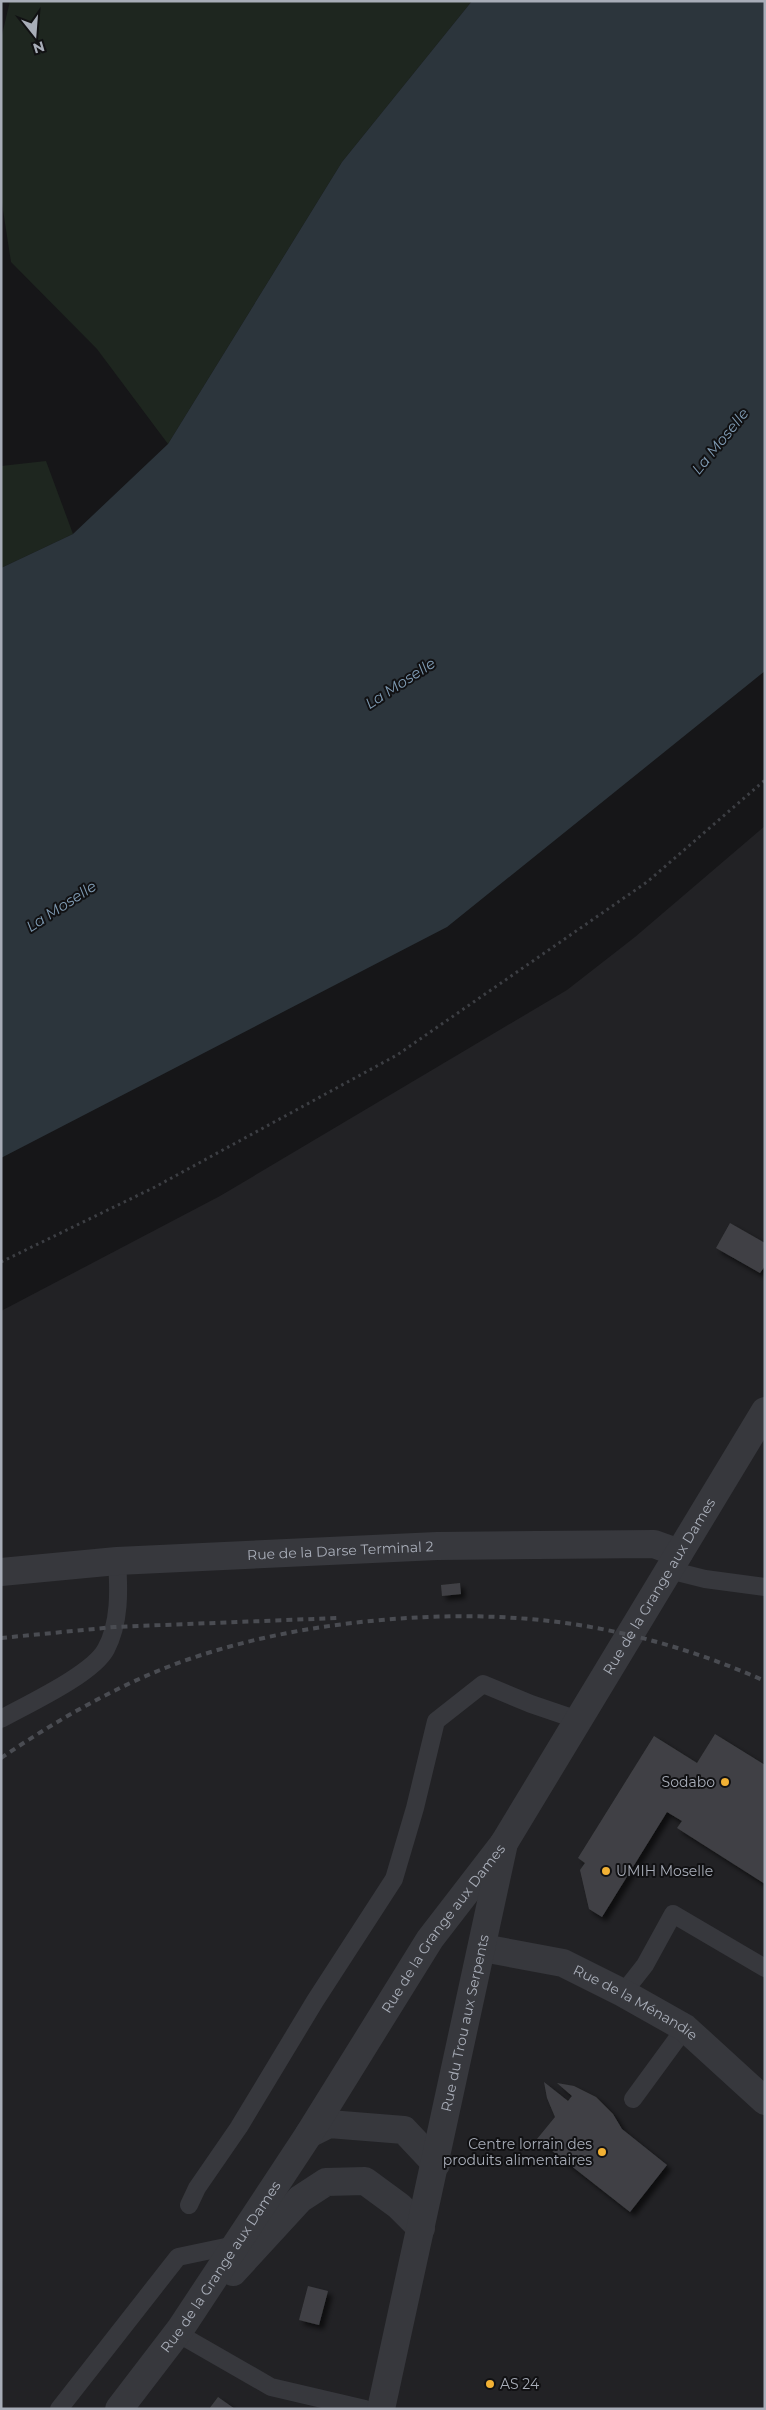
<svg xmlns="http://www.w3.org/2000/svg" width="766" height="2410" viewBox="0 0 766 2410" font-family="Montserrat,sans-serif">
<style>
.built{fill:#222225}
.green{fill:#1e261f}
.water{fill:#2c353c}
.building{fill:#404145;filter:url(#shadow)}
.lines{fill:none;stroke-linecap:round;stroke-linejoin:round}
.path{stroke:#3d3f44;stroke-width:3;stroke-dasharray:2.5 4;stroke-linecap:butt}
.service{stroke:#37383d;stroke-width:18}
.minor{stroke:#37383d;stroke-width:28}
.tertiary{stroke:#37383d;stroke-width:28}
.rail{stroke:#4a4c52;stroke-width:4;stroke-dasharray:6 5;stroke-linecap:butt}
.poi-dot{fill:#f2b134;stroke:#111113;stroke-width:2}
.labels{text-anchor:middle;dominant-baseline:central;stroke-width:4;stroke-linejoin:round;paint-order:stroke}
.street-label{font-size:14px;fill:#a8adb8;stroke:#111113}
.poi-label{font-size:14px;fill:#a8adb8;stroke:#111113;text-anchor:end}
.water-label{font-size:15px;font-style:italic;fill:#7f9bb3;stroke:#111113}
</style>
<defs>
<filter id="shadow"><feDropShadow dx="4.5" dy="4.5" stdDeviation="2.5" flood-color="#0009"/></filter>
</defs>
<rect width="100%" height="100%" fill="#161618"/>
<path class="built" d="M765 826V2409H1V1311L220 1196 567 990 635 937Z"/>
<path class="green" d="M10 1H472L342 162 168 444 97 349 11 262 1 197V39Z
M46 461 73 534 1 568V466Z"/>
<path class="water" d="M472 1H765V671L447 927 1 1158V568L73 534 168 444 342 162Z"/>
<path class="building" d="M730 1223 765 1243V1266L760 1273 716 1248Z
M460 1583 461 1594 442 1596 441 1585Z
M715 1734 765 1765V1884L677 1828 682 1821 667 1812 602 1917 589 1909 580 1870 585 1863 578 1858 654 1736 697 1763Z
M544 2082 568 2101 572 2096 557 2083 574 2086 596 2097 613 2114 622 2129 667 2165 630 2212 537 2139 555 2117 547 2098Z
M308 2286 328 2291 319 2325 299 2320Z
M218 2397 235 2409H209Z"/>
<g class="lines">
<path class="path" d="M1 1262 155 1187 397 1055 647 882 765 780"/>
<path class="service" d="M669 1570 705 1579 765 1587
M1 1719C28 1704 93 1674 106 1649 120 1623 119 1590 117 1561
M623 1993 645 1965 673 1914 765 1968
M633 2099 685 2028
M189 2205 197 2188 239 2127 315 2001 394 1879 415 1808 436 1721 483 1684 531 1704 578 1720
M177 2333 271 2387 365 2409
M59 2409 178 2257 235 2245"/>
<g class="minor">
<path id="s1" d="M1 1572 117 1561 437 1546 654 1544 679 1553"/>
<path id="s2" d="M483 1948 563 1963 623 1993 685 2028 765 2101"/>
<path d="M309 2134 329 2124 404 2130 436 2164"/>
<path d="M233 2272 300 2199 326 2182 365 2181 399 2206 421 2228"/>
<path id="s3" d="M119 2409 181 2328 309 2134 430 1939 504 1843"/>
</g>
<path class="tertiary" id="s4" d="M381 2409 504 1843 765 1411"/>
<path class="rail" d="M1 1638 114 1627 337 1618
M1 1758C51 1724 104 1693 160 1670 227 1643 299 1628 371 1621 513 1607 634 1623 765 1681"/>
</g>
<g class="poi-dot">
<circle cx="725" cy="1782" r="5"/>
<circle cx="606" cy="1871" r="5"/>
<circle cx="602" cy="2152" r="5"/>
<circle cx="490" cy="2384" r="5"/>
</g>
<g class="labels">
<g class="street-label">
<text stroke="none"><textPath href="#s1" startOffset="340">Rue de la Darse Terminal 2</textPath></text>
<text stroke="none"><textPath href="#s4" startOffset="879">Rue de la Grange aux Dames</textPath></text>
<text stroke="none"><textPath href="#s3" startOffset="580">Rue de la Grange aux Dames</textPath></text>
<text stroke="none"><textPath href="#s2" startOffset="164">Rue de la Ménandie</textPath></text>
<text stroke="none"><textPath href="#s4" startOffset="395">Rue du Trou aux Serpents</textPath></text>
<text stroke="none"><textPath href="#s3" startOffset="175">Rue de la Grange aux Dames</textPath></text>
</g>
<g class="poi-label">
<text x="715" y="1782">Sodabo</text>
<text x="616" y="1871" text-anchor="start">UMIH Moselle</text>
<text x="592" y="2144">Centre lorrain des<tspan x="592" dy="16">produits alimentaires</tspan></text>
<text x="500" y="2384" text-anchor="start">AS 24</text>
</g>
<g class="water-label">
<text transform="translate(720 441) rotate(-51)">La Moselle</text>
<text transform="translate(400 683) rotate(-33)">La Moselle</text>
<text transform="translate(61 906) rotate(-33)">La Moselle</text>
</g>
</g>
<rect width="766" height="2410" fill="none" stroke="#a8adb8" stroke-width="5"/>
<g transform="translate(35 35) rotate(163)" stroke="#111113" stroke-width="4" paint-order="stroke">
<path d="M0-4L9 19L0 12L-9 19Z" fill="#a8adb8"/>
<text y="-8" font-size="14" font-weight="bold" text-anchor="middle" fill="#a8adb8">N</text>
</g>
</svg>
